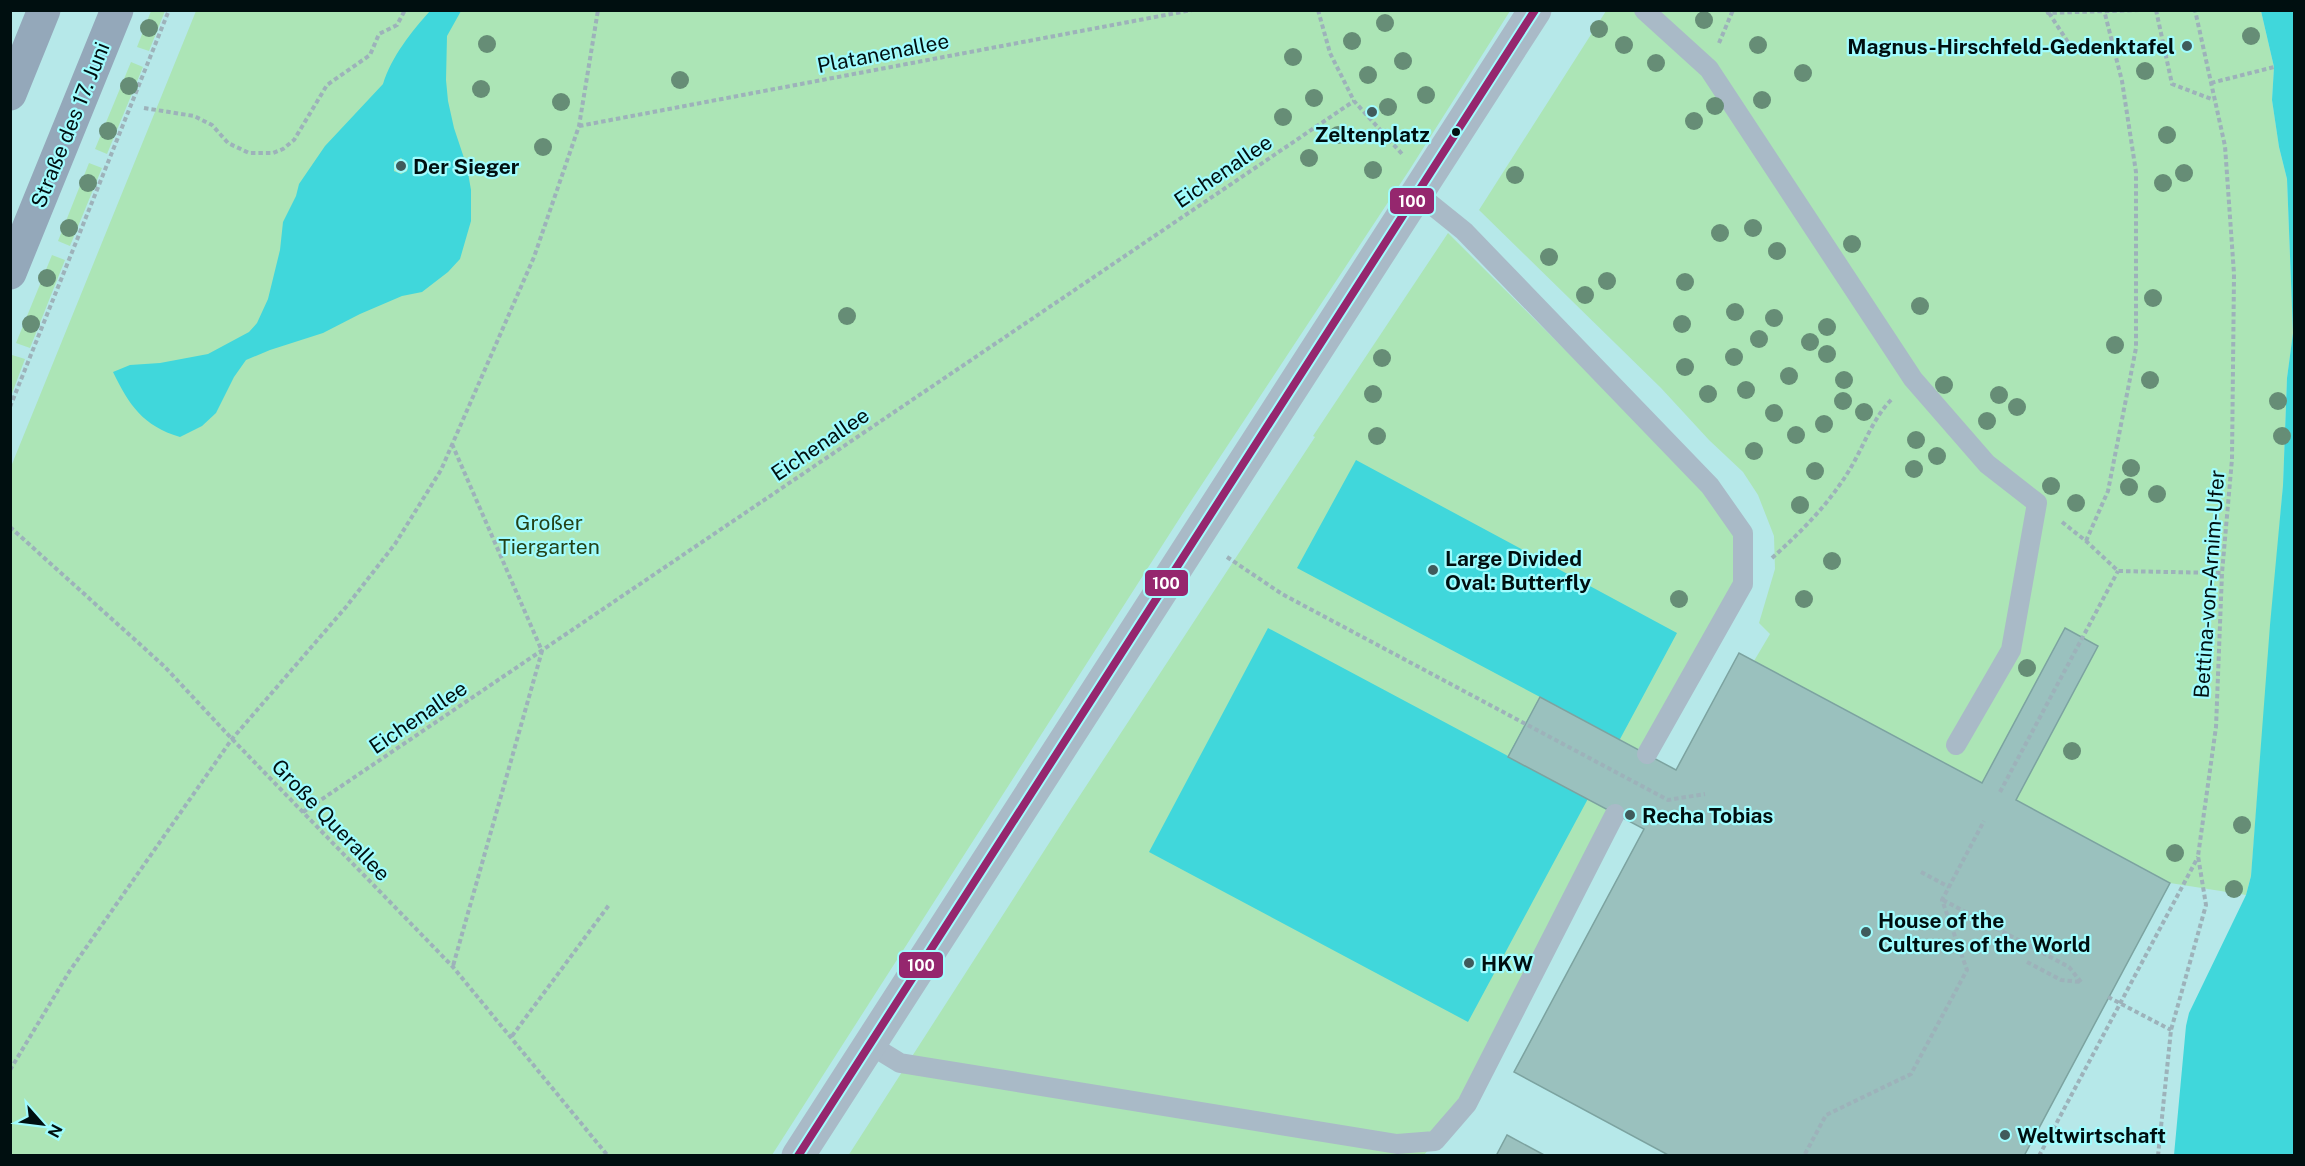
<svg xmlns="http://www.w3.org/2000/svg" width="2305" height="1166" viewBox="0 0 2305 1166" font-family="'Public Sans',sans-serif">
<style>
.green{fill:#ace5b6}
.water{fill:#40d7db;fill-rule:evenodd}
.building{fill:#9ac1be;stroke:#7ca3a0;stroke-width:1.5}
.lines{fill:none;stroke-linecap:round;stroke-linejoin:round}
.path{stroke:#9db2ba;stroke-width:4;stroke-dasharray:4.5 3;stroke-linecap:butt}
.service{stroke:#a9bac7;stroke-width:20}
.tertiary{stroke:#a9bac7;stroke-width:33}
.primary{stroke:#94a8ba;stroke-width:33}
.bus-1-casing{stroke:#a1fcfe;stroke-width:12}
.bus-1{stroke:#95276e;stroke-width:8}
.tree{fill:#668d76}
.poi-dot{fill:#405b5c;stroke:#a1fcfe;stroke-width:2}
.bus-dot{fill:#000f10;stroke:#a1fcfe;stroke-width:2}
.labels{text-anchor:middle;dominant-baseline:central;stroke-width:4.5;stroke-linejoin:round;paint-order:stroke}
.poi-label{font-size:21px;font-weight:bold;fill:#000f10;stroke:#a1fcfe;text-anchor:start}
.street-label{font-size:21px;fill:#000f10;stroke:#a1fcfe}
.park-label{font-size:21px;fill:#244217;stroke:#a1fcfe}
.line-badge{stroke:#a1fcfe;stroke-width:2}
.badge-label{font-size:16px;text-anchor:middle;font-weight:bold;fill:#fff}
</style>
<rect width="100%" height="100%" fill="#b6e8e9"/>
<path class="green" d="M151 11H165L149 51 137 47Z
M196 11H1510L1410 169 1183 513 772 1155H11L10 469Z
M1606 11H2261L2274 67 2272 100 2279 147 2287 179 2293 333 2287 378 2283 485 2251 876 2246 895 2170 883 2016 800 2098 646 2065 629 1982 783 1754 661 1770 634 1759 623 1775 569 1774 536 1758 495 1743 472 1709 440 1661 388 1479 210Z
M131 62 143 67 107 154 95 149Z
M89 163 102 168 70 246 58 241Z
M1448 233 1715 499 1735 533 1743 584 1467 1104 1424 1155 848 1156 1071 809 1315 437 1313 436Z
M52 255 65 260 30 348 16 343Z
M12 355 25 359 11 396 10 359Z"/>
<path class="water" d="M430 11H461L447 36 446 80 448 101 454 128 467 167 471 190V221L460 259 448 272 422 292 402 296 360 314 323 333 270 350 246 360 234 377 216 413 202 426 180 437C143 426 129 405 113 372L130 365 160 363 208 354 249 332 257 323 268 299 280 250 283 222 296 196 299 184 325 146 383 84C391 57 412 31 430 11ZM401 158 408 165 407 171 401 174 394 171V162Z
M2261 11H2294V1155H2174L2186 1026 2189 1013 2246 895 2251 876 2270 625 2283 485 2287 378 2293 333 2287 179 2279 147 2272 100 2274 67Z
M1356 460 1677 633 1468 1022 1149 852 1268 628 1508 756 1540 697 1297 568Z"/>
<path class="building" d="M2065 628 2098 646 2016 800 2170 883 2024 1156H1670L1514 1072 1644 829 1508 757 1540 697 1676 770 1739 653 1982 783Z
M1507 1135 1546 1156H1496Z"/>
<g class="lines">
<path class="path" d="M1318 10 1330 53 1354 101 1403 155
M2047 10 2048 13 2139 10
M2156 10 2172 84 2214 100
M2049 13 2073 50
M1719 43 1733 10
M2211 83 2274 67
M144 108 194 116 212 125 228 143 249 153H273L283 149 294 140 327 85 370 55 379 34 397 25 405 10
M579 126 1192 10
M10 407 169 10
M452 444 542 651 453 966
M2062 522 2086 541 2118 571 2222 573
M10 527 164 666 232 739 453 967 608 1156
M2086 541 2108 491 2136 348V172L2122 81 2104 10
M1227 557 1282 594 1668 800 1705 794
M1772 558C1802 531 1829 504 1850 469 1864 446 1873 417 1893 398
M2000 792 2118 571
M303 812 1354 101
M1921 872 1949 887
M1943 900 2069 967 2081 982
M2027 962 2061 980 2081 982
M2108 997 2171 1030
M512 1036 609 905
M10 1070 69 972 232 739 346 607 395 544 441 470 534 257 579 126 598 10
M1805 1154 1826 1115 1911 1074 1967 970 1942 900 1984 821
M2039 1156 2198 857
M2158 1156 2171 1030 2206 905 2198 856 2216 727 2222 573 2232 459 2234 274 2225 146 2195 10"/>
<path class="service" d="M1644 10 1709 69 1913 379 1987 464 2037 503 2011 650 1956 745
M1418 194 1464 231 1710 486 1743 533V584L1647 754
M869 1044 900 1063 1397 1144 1435 1141 1467 1104 1615 814"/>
<path class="tertiary" d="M798 1156 1535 10"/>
<path class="primary" d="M10 94 44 10
M10 273 117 10"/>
<g class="bus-1-casing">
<path id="bus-1" d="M798 1156 1535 10"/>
</g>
<use href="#bus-1" class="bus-1"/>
</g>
<g class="tree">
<circle cx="1704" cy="20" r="9"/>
<circle cx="1385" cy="23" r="9"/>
<circle cx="149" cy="28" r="9"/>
<circle cx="1599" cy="29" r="9"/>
<circle cx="2251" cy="36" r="9"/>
<circle cx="1352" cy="41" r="9"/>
<circle cx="487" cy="44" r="9"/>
<circle cx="1624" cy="45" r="9"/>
<circle cx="1758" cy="45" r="9"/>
<circle cx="1293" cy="57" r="9"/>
<circle cx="1403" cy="61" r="9"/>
<circle cx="1656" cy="63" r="9"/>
<circle cx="2145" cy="71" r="9"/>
<circle cx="1803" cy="73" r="9"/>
<circle cx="1368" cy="75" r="9"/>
<circle cx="680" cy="80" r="9"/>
<circle cx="129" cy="86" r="9"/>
<circle cx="481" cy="89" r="9"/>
<circle cx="1426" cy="95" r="9"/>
<circle cx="1314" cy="98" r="9"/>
<circle cx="1762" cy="100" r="9"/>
<circle cx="561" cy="102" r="9"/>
<circle cx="1715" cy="106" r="9"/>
<circle cx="1388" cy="107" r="9"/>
<circle cx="1283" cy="117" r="9"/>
<circle cx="1694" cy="121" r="9"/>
<circle cx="108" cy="131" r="9"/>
<circle cx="1338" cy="135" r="9"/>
<circle cx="2167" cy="135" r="9"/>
<circle cx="543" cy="147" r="9"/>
<circle cx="1309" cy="158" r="9"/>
<circle cx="1373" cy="170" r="9"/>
<circle cx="2184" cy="173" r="9"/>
<circle cx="1515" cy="175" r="9"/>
<circle cx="88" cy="183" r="9"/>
<circle cx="2163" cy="183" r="9"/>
<circle cx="69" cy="228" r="9"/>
<circle cx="1753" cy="228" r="9"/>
<circle cx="1720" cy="233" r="9"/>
<circle cx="1852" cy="244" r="9"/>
<circle cx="1777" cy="251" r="9"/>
<circle cx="1549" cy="257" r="9"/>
<circle cx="47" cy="278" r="9"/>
<circle cx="1607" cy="281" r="9"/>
<circle cx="1685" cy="282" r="9"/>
<circle cx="1585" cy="295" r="9"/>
<circle cx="2153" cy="298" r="9"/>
<circle cx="1920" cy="306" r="9"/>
<circle cx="1735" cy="312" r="9"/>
<circle cx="847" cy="316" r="9"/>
<circle cx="1774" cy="318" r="9"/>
<circle cx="31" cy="324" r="9"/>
<circle cx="1682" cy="324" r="9"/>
<circle cx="1827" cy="327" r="9"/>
<circle cx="1759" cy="339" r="9"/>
<circle cx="1810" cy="342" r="9"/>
<circle cx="2115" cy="345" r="9"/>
<circle cx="1827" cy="354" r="9"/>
<circle cx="1734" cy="357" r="9"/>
<circle cx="1382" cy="358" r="9"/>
<circle cx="1685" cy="367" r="9"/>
<circle cx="1789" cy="376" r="9"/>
<circle cx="1844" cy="380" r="9"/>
<circle cx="2150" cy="380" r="9"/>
<circle cx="1944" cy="385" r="9"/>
<circle cx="1746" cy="390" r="9"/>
<circle cx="1373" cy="394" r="9"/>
<circle cx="1708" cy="394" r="9"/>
<circle cx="1999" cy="395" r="9"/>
<circle cx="1843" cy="401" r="9"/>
<circle cx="2278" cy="401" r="9"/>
<circle cx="2017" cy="407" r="9"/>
<circle cx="1864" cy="412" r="9"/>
<circle cx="1774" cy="413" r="9"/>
<circle cx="1987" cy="421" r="9"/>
<circle cx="1824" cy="424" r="9"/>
<circle cx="1796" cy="435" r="9"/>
<circle cx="1377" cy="436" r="9"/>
<circle cx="2282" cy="436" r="9"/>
<circle cx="1916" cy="440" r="9"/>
<circle cx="1754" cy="451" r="9"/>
<circle cx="1937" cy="456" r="9"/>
<circle cx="2131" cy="468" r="9"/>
<circle cx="1914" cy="469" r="9"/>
<circle cx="1815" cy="471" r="9"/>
<circle cx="2051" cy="486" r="9"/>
<circle cx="2129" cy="487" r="9"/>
<circle cx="2157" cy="494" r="9"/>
<circle cx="2076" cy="503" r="9"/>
<circle cx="1800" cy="505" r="9"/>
<circle cx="1832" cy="561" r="9"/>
<circle cx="1679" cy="599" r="9"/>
<circle cx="1804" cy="599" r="9"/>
<circle cx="2027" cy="668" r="9"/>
<circle cx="2072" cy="751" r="9"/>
<circle cx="2242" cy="825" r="9"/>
<circle cx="2175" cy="853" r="9"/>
<circle cx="2234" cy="889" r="9"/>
</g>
<g class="poi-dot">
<circle cx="2187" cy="46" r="6"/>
<circle cx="1372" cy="112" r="6"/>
<circle cx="401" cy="166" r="6"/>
<circle cx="1433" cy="570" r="6"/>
<circle cx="1630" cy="815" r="6"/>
<circle cx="1866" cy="932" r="6"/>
<circle cx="1469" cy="963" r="6"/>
<circle cx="2005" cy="1135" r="6"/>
</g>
<circle class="bus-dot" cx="1456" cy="132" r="5"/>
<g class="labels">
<g class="poi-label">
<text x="2175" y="46" text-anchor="end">Magnus-Hirschfeld-Gedenktafel</text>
<text x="1372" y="134" text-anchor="middle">Zeltenplatz</text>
<text x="413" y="166">Der Sieger</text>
<text x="1445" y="558">Large Divided<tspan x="1445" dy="24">Oval: Butterfly</tspan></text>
<text x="1642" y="815">Recha Tobias</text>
<text x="1878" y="920">House of the<tspan x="1878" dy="24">Cultures of the World</tspan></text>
<text x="1481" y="963">HKW</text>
<text x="2017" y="1135">Weltwirtschaft</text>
</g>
<g class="street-label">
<text transform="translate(883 53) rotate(-11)">Platanenallee</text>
<text transform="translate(70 125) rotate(-68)">Straße des 17. Juni</text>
<text transform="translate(1223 171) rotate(-34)">Eichenallee</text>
<text transform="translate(820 444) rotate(-34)">Eichenallee</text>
<text transform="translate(2209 584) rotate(-86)">Bettina-von-Arnim-Ufer</text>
<text transform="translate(418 717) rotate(-34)">Eichenallee</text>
<text transform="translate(331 820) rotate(46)">Große Querallee</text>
</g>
<g class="park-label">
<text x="549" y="522">Großer<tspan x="549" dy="24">Tiergarten</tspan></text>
</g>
</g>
<g class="line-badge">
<rect x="1389" y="187" width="46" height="28" rx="6" fill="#95276e"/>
<rect x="1144" y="569" width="45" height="28" rx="6" fill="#95276e"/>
<rect x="898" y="951" width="46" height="28" rx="6" fill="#95276e"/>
</g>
<g class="badge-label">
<text x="1412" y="207">100</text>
<text x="1166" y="589">100</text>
<text x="921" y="971">100</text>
</g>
<rect width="2305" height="1166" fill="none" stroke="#000f10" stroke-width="24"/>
<g transform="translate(42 1124) rotate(118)" stroke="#a1fcfe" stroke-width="4.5" paint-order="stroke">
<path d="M0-4.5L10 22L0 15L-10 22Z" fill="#000f10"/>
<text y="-9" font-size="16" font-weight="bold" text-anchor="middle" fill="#000f10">N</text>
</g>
</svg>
